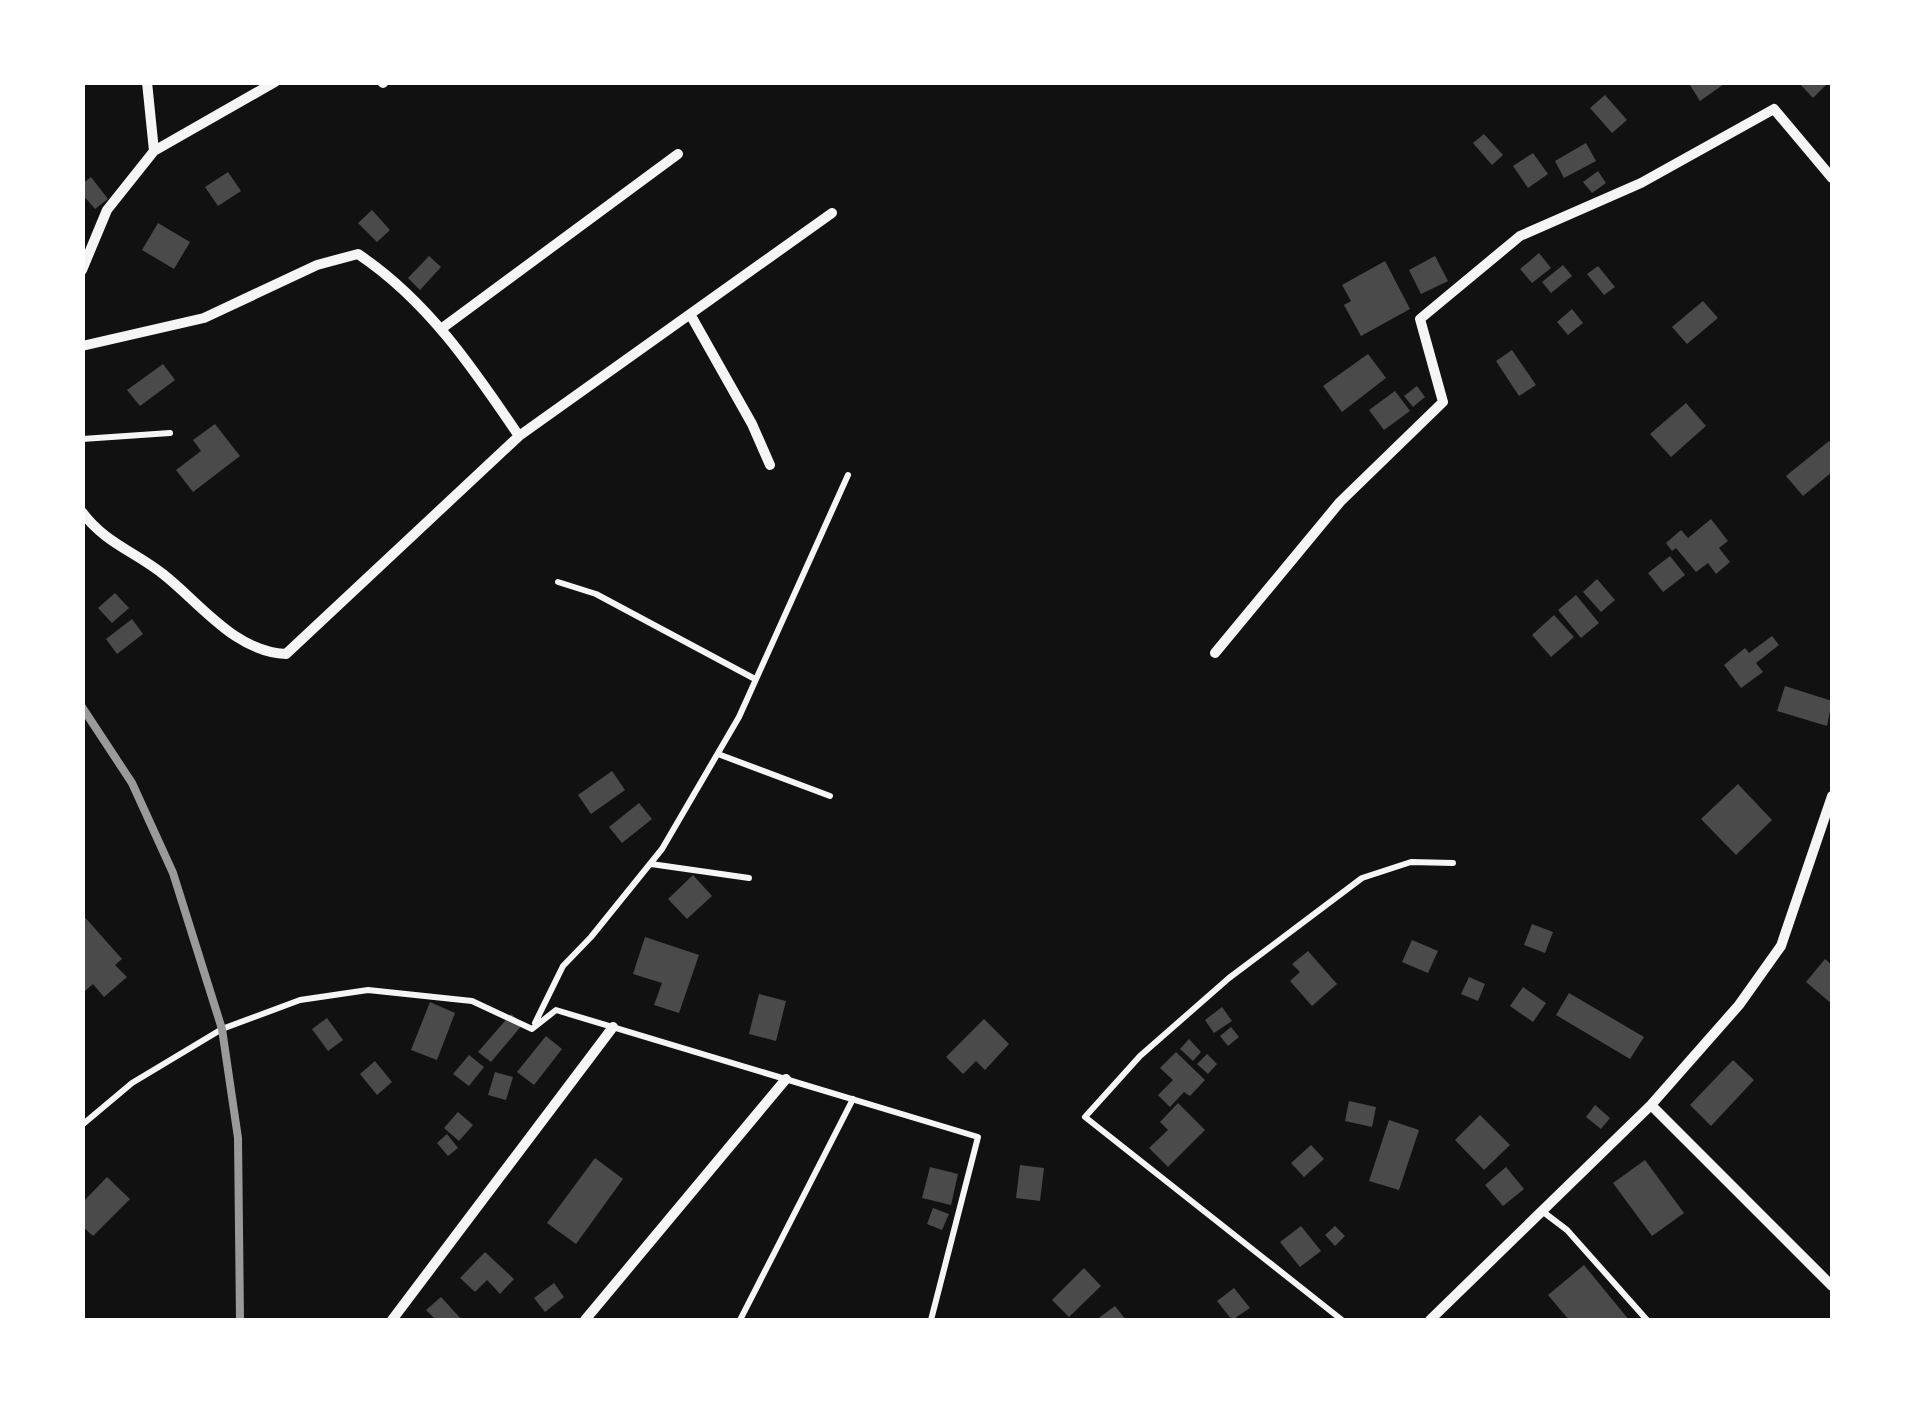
<svg xmlns="http://www.w3.org/2000/svg" width="1915" height="1403" viewBox="0 0 1915 1403" font-family="Montserrat,sans-serif">
<style>
.building{fill:#4a4a4a}
.lines{fill:none;stroke-linecap:round;stroke-linejoin:round}
.service{stroke:#f5f5f5;stroke-width:6}
.minor{stroke:#f5f5f5;stroke-width:10}
.rail{stroke:#9a9a9a;stroke-width:8}
</style>
<rect width="100%" height="100%" fill="#111"/>
<path class="building" d="M1688 82H1727L1700 101Z
M1798 82H1829L1813 98Z
M1605 95 1627 120 1612 133 1590 108Z
M1484 134 1503 155 1492 165 1473 143Z
M1586 143 1596 161 1564 178 1555 161Z
M1533 153 1548 174 1528 188 1513 166Z
M1598 171 1606 183 1592 193 1583 182Z
M228 172 241 191 218 206 205 187Z
M91 177 108 199 95 209 82 194V184Z
M372 210 390 230 377 242 358 223Z
M158 223 190 242 174 269 142 250Z
M1539 253 1551 268 1532 283 1520 269Z
M429 256 441 267 420 290 408 278Z
M1435 256 1448 281 1421 294 1409 270Z
M1385 261 1410 309 1361 336 1344 305 1351 301 1342 285Z
M1563 265 1572 276 1551 293 1542 282Z
M1598 266 1615 287 1604 295 1587 274Z
M1703 301 1718 318 1687 344 1672 327Z
M1572 309 1583 323 1568 335 1557 322Z
M1512 350 1536 385 1519 396 1496 361Z
M1368 354 1386 378 1342 412 1323 386Z
M163 364 175 380 140 406 127 390Z
M1417 386 1425 397 1413 407 1404 396Z
M1395 391 1410 411 1384 430 1369 410Z
M1686 403 1706 426 1671 457 1650 434Z
M215 424 240 456 193 492 176 470 201 451 193 440Z
M1829 441 1832 445V472L1803 496 1786 476Z
M1711 519 1728 541 1719 548 1730 562 1716 574 1708 563 1696 572 1676 548 1672 551 1666 543 1681 530 1688 538Z
M1670 556 1685 575 1663 592 1648 573Z
M1597 579 1615 600 1601 612 1583 592Z
M115 593 129 608 112 623 98 608Z
M1576 595 1599 623 1581 638 1558 610Z
M1554 615 1574 637 1551 657 1532 635Z
M132 619 143 634 117 654 106 639Z
M1772 636 1779 645 1756 663 1763 672 1741 688 1724 665 1745 648 1749 653Z
M1785 686 1832 701 1827 726 1777 711Z
M612 771 625 790 591 814 578 795Z
M1738 784 1772 820 1736 855 1701 819Z
M639 803 652 819 622 843 609 827Z
M693 875 712 896 687 919 668 899Z
M82 914 122 959 115 965 127 977 104 997 93 984 85 991 82 988Z
M1532 924 1553 932 1545 953 1524 945Z
M645 937 699 955 679 1013 654 1005 662 983 633 974Z
M1412 940 1438 951 1428 973 1402 962Z
M1308 951 1337 984 1312 1006 1290 981 1300 972 1292 964Z
M1825 959 1832 965V1004L1806 982Z
M1469 977 1485 984 1478 1001 1461 994Z
M1523 987 1546 1003 1533 1022 1510 1006Z
M1569 993 1644 1037 1630 1059 1556 1015Z
M759 994 786 1001 776 1041 749 1034Z
M430 1002 455 1013 437 1060 411 1050Z
M1222 1007 1232 1021 1214 1033 1205 1020Z
M511 1014 523 1024 491 1062 478 1052Z
M327 1018 343 1040 328 1051 312 1029Z
M984 1019 1009 1044 985 1070 976 1061 963 1074 946 1057Z
M1231 1027 1239 1037 1228 1046 1220 1036Z
M546 1036 562 1049 534 1085 517 1072Z
M1189 1039 1201 1052 1193 1061 1180 1049Z
M1176 1052 1205 1080 1190 1096 1184 1092 1170 1107 1158 1095 1173 1080 1160 1068Z
M1207 1054 1217 1064 1208 1074 1197 1064Z
M469 1055 484 1067 469 1086 453 1074Z
M1733 1060 1754 1080 1711 1126 1690 1105Z
M375 1061 392 1082 377 1095 360 1074Z
M495 1072 513 1077 506 1100 488 1095Z
M1349 1101 1376 1107 1372 1127 1345 1121Z
M1178 1103 1205 1130 1168 1167 1149 1148 1168 1130 1160 1122Z
M1595 1105 1610 1118 1601 1129 1586 1117Z
M458 1112 473 1125 459 1141 444 1128Z
M1480 1115 1510 1145 1484 1170 1455 1140Z
M1389 1120 1419 1130 1399 1190 1369 1181Z
M447 1134 458 1148 448 1156 437 1143Z
M1311 1145 1324 1159 1304 1177 1291 1163Z
M595 1158 623 1179 576 1244 547 1223Z
M1645 1160 1684 1213 1652 1236 1613 1183Z
M1020 1165 1044 1168 1040 1201 1016 1198Z
M930 1167 958 1174 951 1205 922 1198Z
M1506 1167 1524 1189 1503 1206 1485 1185Z
M107 1177 130 1199 93 1236 82 1226V1203Z
M933 1208 949 1214 942 1230 927 1224Z
M1301 1226 1321 1251 1300 1267 1280 1242Z
M1335 1226 1345 1236 1335 1246 1325 1235Z
M485 1252 514 1279 500 1294 487 1280 475 1292 460 1278Z
M1584 1265 1629 1320H1569L1548 1295Z
M1084 1268 1101 1286 1069 1317 1052 1300Z
M554 1283 564 1297 545 1312 534 1298Z
M1234 1288 1250 1308 1232 1320 1217 1301Z
M441 1297 462 1320H436L426 1310Z
M1115 1306 1126 1320H1096Z"/>
<g class="lines">
<path class="service" d="M82 439 170 433
M558 582 596 594 755 679
M718 754 830 796
M651 864 749 878
M535 1023 563 966 591 937 662 849 739 717 848 475
M82 1125 132 1083 222 1029 300 1000 368 990 472 1001 532 1029 556 1010 978 1137 931 1320
M1542 1211 1567 1230 1647 1320
M740 1320 853 1099
M1342 1320 1085 1117 1140 1056 1229 978 1362 878 1411 862 1453 863"/>
<path class="minor" d="M382 82 383 83
M154 151 275 82
M82 270 107 210 154 151 147 82
M690 314 752 424 770 465
M441 329 678 154
M82 346 204 318 317 265 358 254C427 300 473 368 519 436
M82 512C105 543 134 551 163 574 200 603 235 652 286 654L519 436 832 213
M1215 653 1340 502 1443 402 1420 319 1520 236 1641 183 1774 109 1832 178
M1651 1105 1832 1286
M392 1320 613 1027
M585 1320 786 1079
M1430 1320 1651 1105 1739 1005 1781 946 1832 796"/>
<path class="rail" d="M82 707 132 783 173 873 222 1029 238 1138 240 1320"/>
</g>
<rect width="1915" height="1403" fill="none" stroke="#ffffff" stroke-width="170"/>
</svg>
